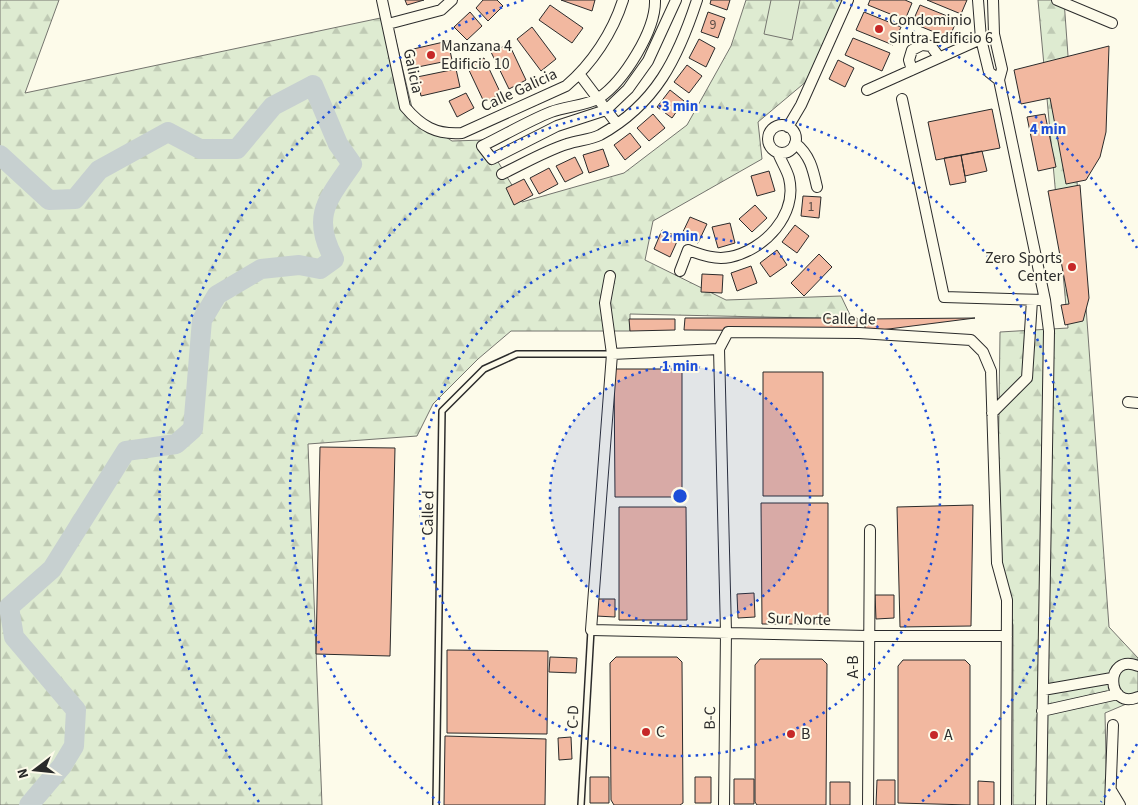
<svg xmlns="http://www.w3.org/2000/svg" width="1138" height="805" viewBox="0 0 1138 805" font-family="'Source Sans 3',sans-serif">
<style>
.forest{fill:url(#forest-firs);stroke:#74746e}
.pitch{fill:#deebd1;stroke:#74746e}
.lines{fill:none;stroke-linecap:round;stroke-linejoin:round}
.river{stroke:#c7d0d0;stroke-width:20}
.building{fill:#f2b8a0;stroke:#2b2b2b}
.lane-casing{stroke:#2b2b2b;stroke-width:8}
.street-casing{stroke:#2b2b2b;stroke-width:12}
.lane{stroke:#fdfbea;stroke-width:5}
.street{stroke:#fdfbea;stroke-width:10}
.ring{fill:none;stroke:#1d4ed8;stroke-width:2.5;stroke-dasharray:2.5 5}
.poi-dot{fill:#c62828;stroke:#fdfbea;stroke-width:2}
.labels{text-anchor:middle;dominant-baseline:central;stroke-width:4;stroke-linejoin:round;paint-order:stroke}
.number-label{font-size:14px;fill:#5d4e48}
.poi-label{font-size:16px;fill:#2b2b2b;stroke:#fdfbea;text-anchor:start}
.street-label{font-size:16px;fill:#2b2b2b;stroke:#fdfbea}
.centre{fill:#1d4ed8;stroke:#fdfbea;stroke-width:2.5}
.ring-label{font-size:15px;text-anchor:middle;font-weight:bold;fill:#1d4ed8;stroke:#fdfbea;stroke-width:4;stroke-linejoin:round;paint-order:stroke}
</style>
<defs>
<pattern id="forest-firs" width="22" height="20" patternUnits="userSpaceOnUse" patternTransform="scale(1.25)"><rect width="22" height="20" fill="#deebd1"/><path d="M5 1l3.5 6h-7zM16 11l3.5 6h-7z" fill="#bfcab4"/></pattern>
</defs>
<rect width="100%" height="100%" fill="#fdfbea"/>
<path class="forest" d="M0 0H59L25 93 390 16 414 116 452 141 485 140 522 202 624 173 687 125 731 46 746 0H845L808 80 758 122 762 159 653 221 645 260 726 300 841 296 852 319 630 314V331H511L478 359 433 404 417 436 308 444 322 805H0Z
M1038 0H1064L1109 627 1138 658V699L1105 713 1107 805H1013V625L997 561 1000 332 1068 328Z"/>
<path class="pitch" d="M771 0H800L792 40 764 34Z"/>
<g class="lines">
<path class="river" d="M0 155 49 200 75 199 99 170 168 132 200 149H237L273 106 313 85 338 144 352 164C327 200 311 217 334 259L320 269 299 265 261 269 217 295 202 320 193 429 176 444 126 451 52 569 9 607 14 637 76 710 74 746 62 766 29 805"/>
</g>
<path class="building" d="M405 0H424L407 5Z
M483 0H497L503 6 488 21 476 8Z
M561 0H595L592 11Z
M711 0H730L727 10 710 4Z
M870 0H905L912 3 905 20 868 5Z
M927 0H967L961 14Z
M550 5 583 28 572 43 539 20Z
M920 5 957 20 949 38 912 23Z
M470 12 482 26 467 40 454 27Z
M708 12 725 18 718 38 701 32Z
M864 12 901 27 893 45 856 30Z
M532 27 556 59 541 71 517 39Z
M853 38 890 53 882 71 845 55Z
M699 39 715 48 706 67 689 58Z
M448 41 452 60 413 68 409 50Z
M509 44 526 80 509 89 491 52Z
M1109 46 1106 132 1100 157 1086 180 1066 184 1050 98 1021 104 1014 70Z
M484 58 501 94 484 102 467 66Z
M838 60 854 68 845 87 829 79Z
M687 65 702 76 689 93 674 82Z
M456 69 460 87 421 96 417 77Z
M670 90 684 101 672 118 657 107Z
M466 93 474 108 457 117 449 101Z
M992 109 1000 148 936 160 928 122Z
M653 114 665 128 649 141 637 128Z
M1045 114 1056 167 1038 171 1027 117Z
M630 133 641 147 625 160 614 145Z
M603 149 609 166 589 173 583 155Z
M982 151 987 171 965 176 961 155Z
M961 155 966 182 950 185 944 158Z
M575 157 583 173 565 182 556 166Z
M549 168 558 184 539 194 530 178Z
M769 171 775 191 757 196 751 176Z
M524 179 533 195 514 205 506 188Z
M1080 185 1089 298 1083 321 1065 325 1061 305 1069 304 1048 191Z
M803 196 821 197 819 218 801 216Z
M755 205 767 218 752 232 739 219Z
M690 217 707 224 698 243 681 236Z
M730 223 735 243 718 248 712 227Z
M795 225 809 236 797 253 782 242Z
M662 230 679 237 670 257 654 249Z
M777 250 787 265 770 277 760 263Z
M819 254 832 267 804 296 791 283Z
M751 266 757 283 737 291 731 273Z
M702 274 723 275 722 293 701 292Z
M685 318H857V331L684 330Z
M975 318 865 332V319Z
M629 319H675V330L630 331Z
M614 369H682V497H615Z
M763 372H823V496H763Z
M320 447 395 448 390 656 316 654Z
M761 503H828V624H762Z
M973 505 971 626 900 627 897 507Z
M619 507H686L687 620H619Z
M754 593 755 617 738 618 737 594Z
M875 595H894V618L876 619Z
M597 599H615V617L596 616Z
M447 650 548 651 547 734 447 733Z
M550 657 577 658 576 673 549 672Z
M616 657H677L682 662 683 803 680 805H614L611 800 610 663Z
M760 659H822L827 664 826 805H757L755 802V665Z
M903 660H965L970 665V805L898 803V666Z
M445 736 546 739 545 805H444Z
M571 737 572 759 559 760 558 738Z
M590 777H609V803H590Z
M695 777H711V803H695Z
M734 779H754V804H734Z
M877 780H895V805H876Z
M978 781 994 782V805H978Z
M830 782H850V805H830Z"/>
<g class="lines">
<g class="lane-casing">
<path id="lane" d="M436 805 442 411 484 369 517 354H612
M581 805 591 630"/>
</g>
<g class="street-casing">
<path id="street" d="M382 0 405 107C421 126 436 135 462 133L566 86C592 64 613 32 623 0
M655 0C656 30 624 81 599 98 586 106 566 106 551 112 528 121 505 135 482 146L492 159 557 126 606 110 628 89 648 61 676 0
M978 0 981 39 989 72 999 80
M993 0 994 34 1002 69 999 80
M1057 0 1112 23
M388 24 441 10 452 0
M912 70 909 60 912 50 922 45 931 46 939 57
M580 75 617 124
M999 80 1045 300 1049 331 1041 805
M867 90 981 39
M902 99 944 297 1045 300
M768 139a14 14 0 1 1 28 0a14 14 0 1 1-28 0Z
M788 127 801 105 848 0
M795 143C810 155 813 169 817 187
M502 174C523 164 545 151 567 144 578 140 590 140 600 135 656 104 678 58 697 0
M680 271 688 250C702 255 715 260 730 257 764 250 798 215 789 178 787 170 781 161 778 153
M610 276 605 303 612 354 719 349
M612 354 591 630 868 636H1007
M1128 402 1138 403
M992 413 1027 378 1032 300
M1138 666C1104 652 1106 711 1138 697
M1043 690 1112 678
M1042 711 1118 694
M1111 790 1120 805
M724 805 726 632 719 349 728 332 859 333 971 340 983 352 991 371 997 563 1007 600 1006 805
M868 805 870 530
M1110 805 1113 725"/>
</g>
<use href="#lane" class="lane"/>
<use href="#street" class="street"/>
</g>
<circle cx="680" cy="496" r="130" fill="#1d4ed8" fill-opacity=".12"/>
<g class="ring">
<circle cx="680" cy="496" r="130"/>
<circle cx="680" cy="496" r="260"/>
<path d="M440 803A390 390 0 1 1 920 803"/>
<path d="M1137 744A520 520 0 0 1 1101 802M259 802A520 520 0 0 1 524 0M836 0A520 520 0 0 1 1137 248"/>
</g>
<g class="poi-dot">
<circle cx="879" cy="29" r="5"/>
<circle cx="431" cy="55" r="5"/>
<circle cx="1072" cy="267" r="5"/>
<circle cx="646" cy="732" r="5"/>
<circle cx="791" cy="734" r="5"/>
<circle cx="934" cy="735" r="5"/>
</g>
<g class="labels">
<g class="number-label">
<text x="713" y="25">9</text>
<text x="811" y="207">1</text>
</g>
<g class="poi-label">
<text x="889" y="20">Condominio<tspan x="889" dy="18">Sintra Edificio 6</tspan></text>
<text x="441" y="46">Manzana 4<tspan x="441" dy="18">Edificio 10</tspan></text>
<text x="1062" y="258" text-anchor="end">Zero Sports<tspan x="1062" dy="18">Center</tspan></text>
<text x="656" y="732">C</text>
<text x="801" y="734">B</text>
<text x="944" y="735">A</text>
</g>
<g class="street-label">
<text transform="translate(413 71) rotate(78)">Galicia</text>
<text transform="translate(519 90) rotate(-25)">Calle Galicia</text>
<text transform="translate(849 319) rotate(1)">Calle de</text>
<text transform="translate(428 513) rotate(-89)">Calle d</text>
<text transform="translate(799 619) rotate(2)">Sur Norte</text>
<text transform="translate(853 667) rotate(-90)">A-B</text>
<text transform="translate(573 717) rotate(-87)">C-D</text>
<text transform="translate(710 718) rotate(-89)">B-C</text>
</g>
</g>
<circle cx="680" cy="496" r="8" class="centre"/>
<g class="ring-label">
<text x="680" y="111">3 min</text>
<text x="1048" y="134">4 min</text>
<text x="680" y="241">2 min</text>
<text x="680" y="371">1 min</text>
</g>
<g transform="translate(35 770) rotate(254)" stroke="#fdfbea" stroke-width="4" paint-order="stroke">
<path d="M0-4L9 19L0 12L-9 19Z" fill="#2b2b2b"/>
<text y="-8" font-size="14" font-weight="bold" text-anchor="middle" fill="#2b2b2b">N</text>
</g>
</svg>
